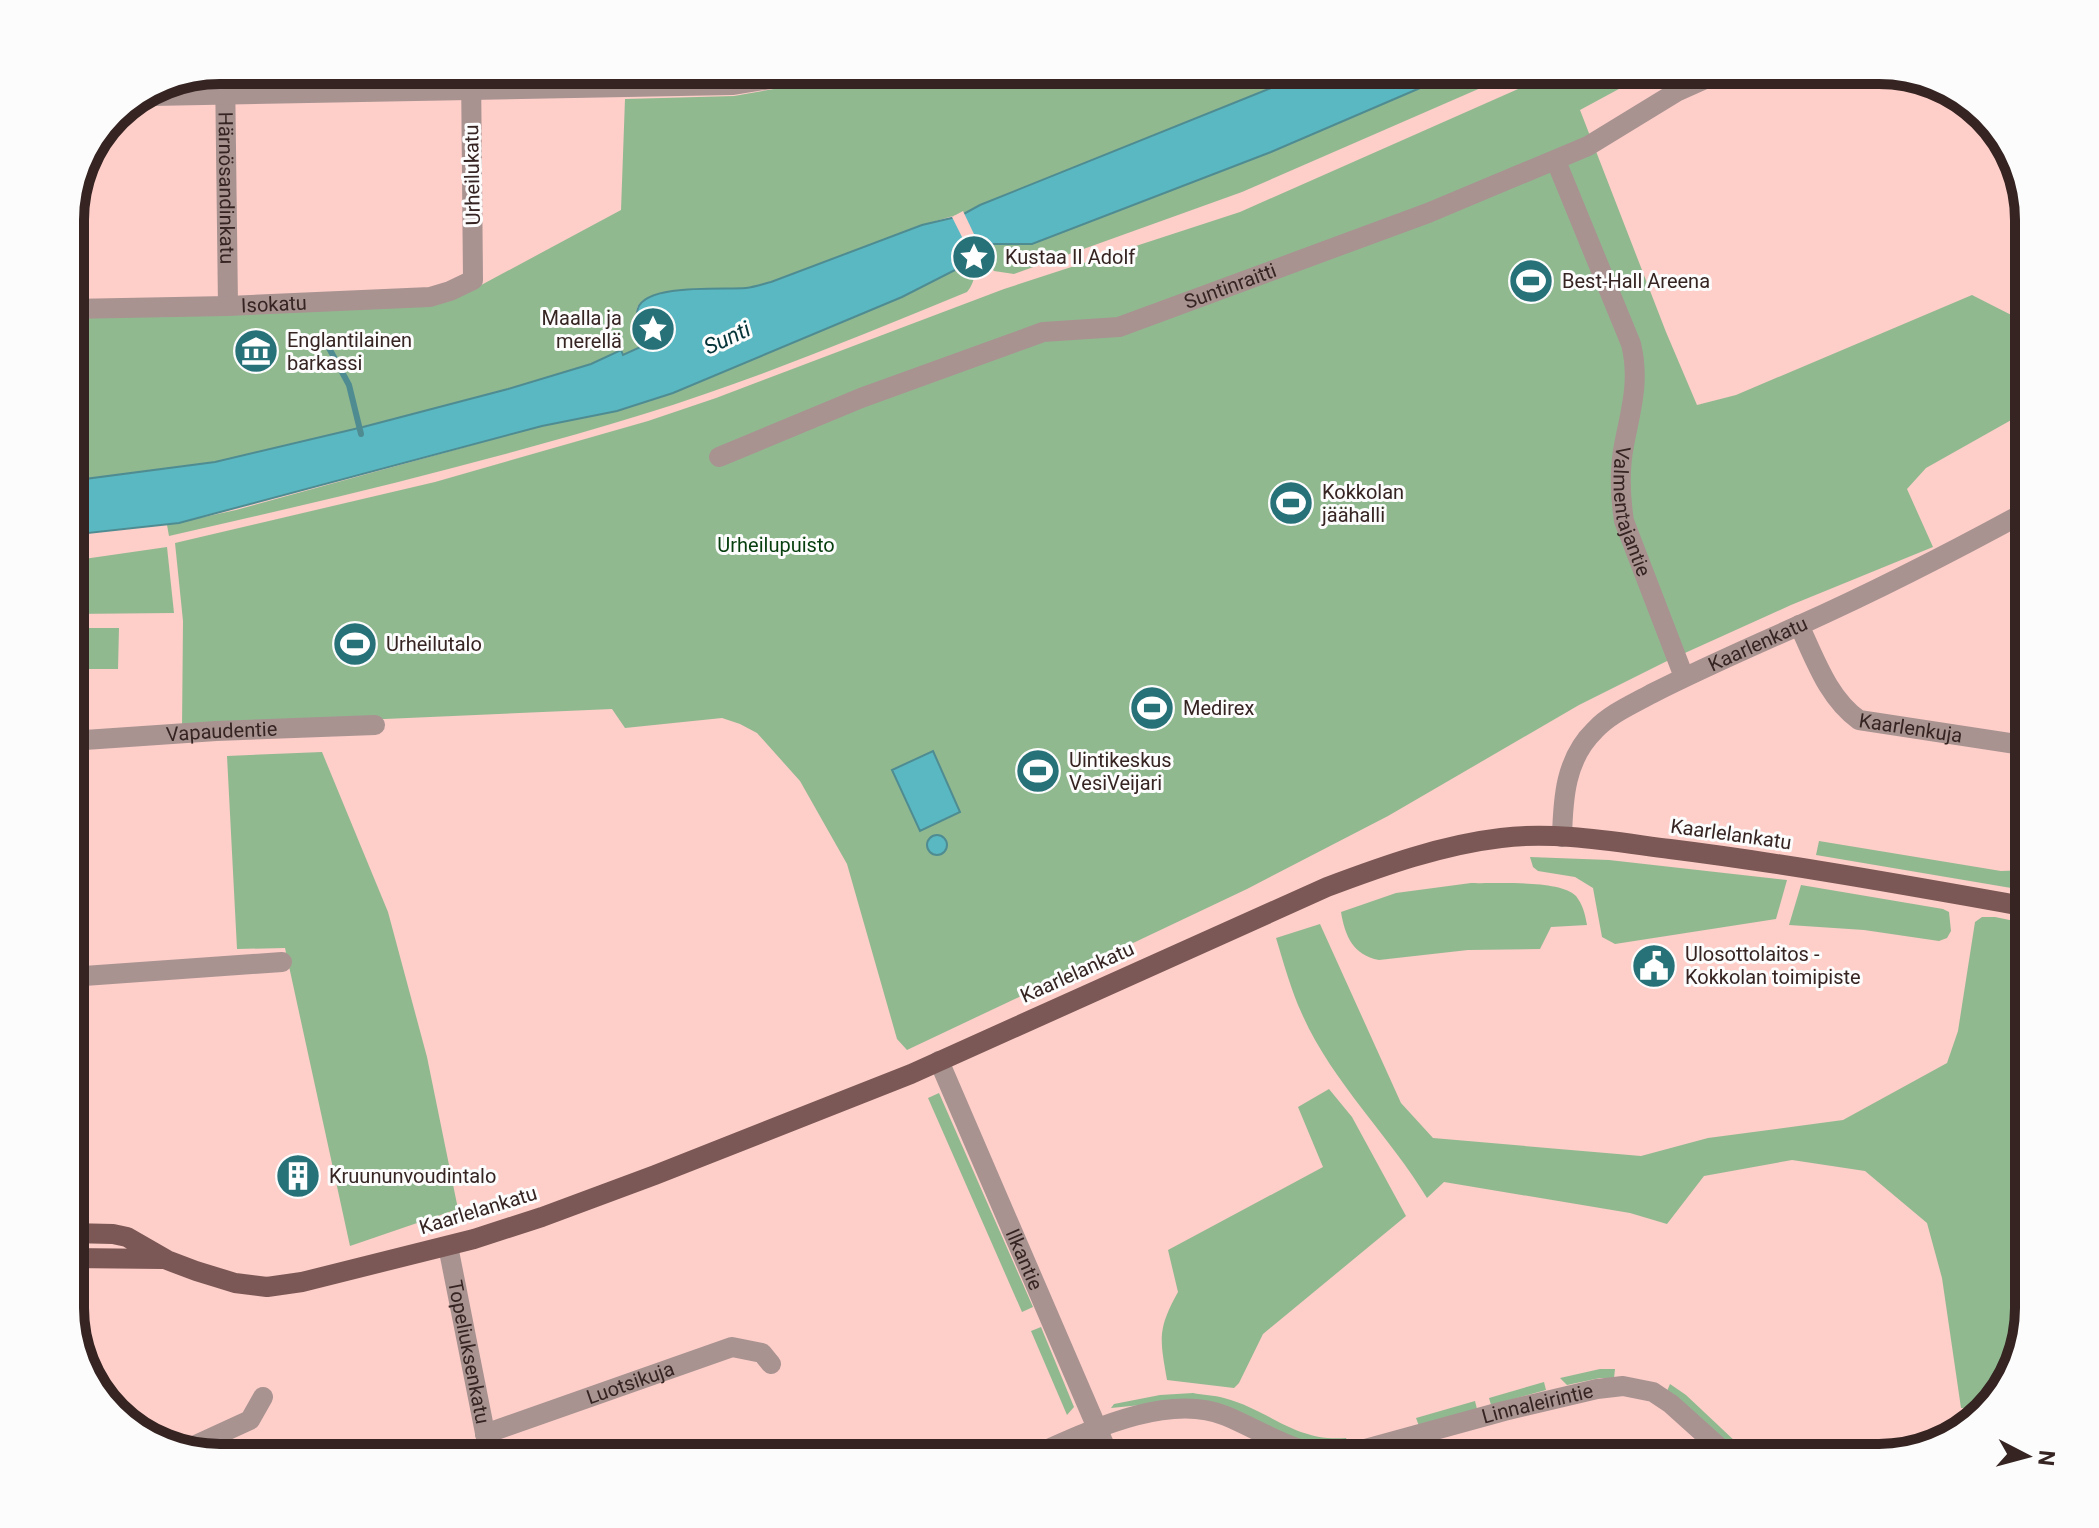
<svg xmlns="http://www.w3.org/2000/svg" width="2099" height="1528" viewBox="0 0 2099 1528" font-family="Roboto,sans-serif">
<style>
.green{fill:#91b990}
.water{fill:#5ab8c2;stroke:#4f8c92;stroke-width:2}
.pier{fill:#fecec9}
.lines{fill:none;stroke-linecap:round;stroke-linejoin:round}
.stream{stroke:#4f8c92;stroke-width:6}
.minor{stroke:#a89391;stroke-width:20}
.major{stroke:#7b5855;stroke-width:20}
.labels{text-anchor:middle;dominant-baseline:central;stroke-width:6;stroke-linejoin:round;paint-order:stroke}
.street-label{font-size:20px;fill:#352422;stroke:#fcfcfc}
.poi-label{font-size:20px;fill:#352422;stroke:#fcfcfc;text-anchor:start}
.park-label{font-size:20px;fill:#063e0d;stroke:#fcfcfc}
.water-label{font-size:22px;font-style:italic;fill:#043438;stroke:#fcfcfc}
.rim{fill:none;stroke:#352422;stroke-width:10}
</style>
<rect width="100%" height="100%" fill="#fecec9"/>
<path class="green" d="M883 70H1316L967 212 922 225 771 282C763 284 754 287 746 288 724 290 647 283 637 308 634 318 643 336 645 345L623 355 620 351 591 364 508 389 363 427 215 462 70 481V318L472 290 621 210 625 99 734 96Z
M1462 70H1522L1242 192 1014 274 994 271 985 260 983 248 993 244H1032L1271 152Z
M1561 70H1654L1580 110 1666 332 1697 405 1736 395 1972 295 2029 324V410L1926 468 1907 489 1933 547 1791 605 1665 662 1579 705 1388 816 1247 889 907 1050 897 1039 847 864 800 781 757 733 740 724 722 718 625 728 612 709 182 728 183 621 175 543 435 482 648 421 716 398 1004 289 1240 212Z
M968 255C976 269 977 279 967 292 860 336 754 380 644 414 488 462 328 500 169 536L167 525 236 510 542 426 617 411 673 393 902 297 961 267Z
M167 547 174 613 70 614V561Z
M70 628H119L118 669H70Z
M322 752 388 912 427 1057 458 1209 350 1246 285 948 237 949 227 756Z
M1819 841 2001 871 2029 870V891L1816 855Z
M1530 857 1609 860 1787 880 1776 919 1615 944 1602 937 1593 888 1575 877 1538 871 1533 867Z
M1471 883C1494 884 1560 879 1576 896 1583 905 1585 914 1587 925L1551 927 1540 949 1468 950 1379 960C1353 955 1345 936 1341 912L1396 893Z
M1801 885 1943 909 1949 912 1951 931 1947 938 1939 941 1864 930 1789 925Z
M1982 917H1995L2029 924V1308L1998 1399 1989 1407 1961 1408 1942 1278 1927 1223 1865 1171 1792 1160 1704 1176 1667 1224 1630 1213 1444 1182 1427 1198C1389 1135 1332 1082 1302 1014 1291 990 1284 964 1276 938L1320 924 1401 1103 1433 1138 1641 1156 1708 1138 1843 1120 1947 1063 1958 1031 1975 922Z
M1329 1089 1352 1117 1406 1216 1263 1334 1239 1383 1234 1388 1167 1380C1160 1339 1157 1330 1178 1292L1168 1250 1323 1167 1298 1107Z
M939 1093 1033 1307 1022 1312 928 1098Z
M1041 1327 1074 1407 1067 1415 1031 1331Z
M1600 1369H1615L1614 1378H1600L1567 1385 1560 1378Z
M1544 1382 1546 1390 1491 1405 1489 1398Z
M1670 1384 1686 1395 1737 1443 1733 1448 1667 1391Z
M1193 1393C1203 1395 1214 1395 1224 1398 1270 1410 1294 1442 1346 1438L1349 1444 1333 1448 1161 1403 1111 1408 1114 1404 1160 1395Z
M1475 1401 1477 1409 1419 1426 1416 1418Z"/>
<path class="water" d="M1316 70H1462L1271 152 1032 244H993L976 250 968 255 961 267 902 297 673 393 617 411 542 426 179 523 70 535V481L215 462 363 427 508 389 591 364 621 350 623 355 645 345C642 336 634 318 638 308 647 283 724 290 746 288 755 287 763 284 771 282L922 225 960 216 980 205Z
M933 751 960 812 920 831 892 770Z
M927 845a10 10 0 1 1 20 0a10 10 0 1 1-20 0Z"/>
<path class="pier" d="M963 211 983 253 972 257 952 217Z"/>
<g class="lines">
<path class="stream" d="M323 337 349 385 361 434"/>
<g class="minor">
<path id="s1" d="M225 70 228 306"/>
<path d="M151 96 732 85 827 70"/>
<path id="s2" d="M1556 161 1631 344C1640 381 1631 409 1624 445 1619 471 1620 495 1624 521L1684 677"/>
<path id="s3" d="M70 309 228 306 430 297 450 291 473 280 471 70"/>
<path id="s4" d="M719 457 861 398 1043 332 1119 327 1428 213 1588 146 1678 91 1725 70"/>
<path id="s5" d="M1799 625C1815 659 1828 698 1859 720L2029 746"/>
<path id="s6" d="M70 741 216 731 375 725"/>
<path id="s7" d="M1562 837C1563 799 1565 759 1595 730 1610 714 1631 705 1651 694 1700 669 1750 647 1800 625 1878 590 1954 551 2029 510"/>
<path d="M70 977 282 962"/>
<path id="s8" d="M939 1061 1110 1458"/>
<path id="s9" d="M448 1246 490 1458"/>
<path id="s10" d="M485 1434 732 1347 762 1353 771 1364"/>
<path d="M189 1448 250 1420 263 1397"/>
<path id="s11" d="M1028 1458C1083 1434 1166 1391 1226 1416 1262 1431 1300 1457 1340 1456L1504 1411 1597 1389 1623 1386 1653 1392 1671 1404 1731 1458"/>
</g>
<path class="major" d="M70 1233 113 1234 127 1237 167 1260 196 1271 235 1283 267 1287 302 1282 474 1239 542 1217 655 1175 911 1074 1327 887C1383 866 1441 845 1501 838 1556 831 1615 842 1670 849 1790 864 1910 886 2029 907
M70 1258 163 1259"/>
</g>
<defs>
<g id="sight-disc" transform="scale(2.3)"><circle r="9.5" fill="#277178" stroke="#fcfcfc"/><path d="M0-6L1.8-2.2L6-1.7L2.9 1.2L3.7 5.4L0 3.3L-3.7 5.4L-2.9 1.2L-6-1.7L-1.8-2.2Z" fill="#fff"/></g>
<g id="stadium-disc" transform="scale(2.3)"><circle r="9.5" fill="#277178" stroke="#fcfcfc"/><path d="M0-5a6.5 5 0 1 0 0 10a6.5 5 0 1 0 0-10ZM-3.5-1.8h7v3.6h-7Z" fill="#fff"/></g>
<g id="museum-disc" transform="scale(2.3)"><circle r="9.5" fill="#277178" stroke="#fcfcfc"/><path d="M0-6L6-3V-2H-6V-3ZM-5-1h2V3h-2ZM-1-1h2V3h-2ZM3-1h2V3H3ZM-6 4H6V6H-6Z" fill="#fff"/></g>
<g id="civic-disc" transform="scale(2.3)"><circle r="9.5" fill="#277178" stroke="#fcfcfc"/><path d="M-.6-6.5H3V-4.5H.6V-3L4-1V1h2V6H-6V1h2V-1L-.6-3ZM-1.2 2.5V6h2.4V2.5Z" fill="#fff"/></g>
<g id="building-disc" transform="scale(2.3)"><circle r="9.5" fill="#277178" stroke="#fcfcfc"/><path d="M-4-6H4V6H1V3H-1V6H-4ZM-2.5-4.3h1.7v1.8h-1.7ZM.8-4.3h1.7v1.8H.8ZM-2.5-1h1.7V.8h-1.7ZM.8-1h1.7V.8H.8Z" fill="#fff"/></g>
</defs>
<g fill-rule="evenodd">
<use href="#sight-disc" x="974" y="257"/>
<use href="#stadium-disc" x="1531" y="281"/>
<use href="#sight-disc" x="653" y="329"/>
<use href="#museum-disc" x="256" y="351"/>
<use href="#stadium-disc" x="1291" y="503"/>
<use href="#stadium-disc" x="355" y="644"/>
<use href="#stadium-disc" x="1152" y="708"/>
<use href="#stadium-disc" x="1038" y="771"/>
<use href="#civic-disc" x="1654" y="966"/>
<use href="#building-disc" x="298" y="1176"/>
</g>
<g class="labels">
<g class="street-label">
<text transform="translate(472 175) rotate(-91)">Urheilukatu</text>
<text stroke="none"><textPath href="#s1" startOffset="118">Härnösandinkatu</textPath></text>
<text stroke="none"><textPath href="#s4" startOffset="542">Suntinraitti</textPath></text>
<text stroke="none"><textPath href="#s3" startOffset="204">Isokatu</textPath></text>
<text stroke="none"><textPath href="#s2" startOffset="368">Valmentajantie</textPath></text>
<text stroke="none"><textPath href="#s7" startOffset="300">Kaarlenkatu</textPath></text>
<text stroke="none"><textPath href="#s5" startOffset="166">Kaarlenkuja</textPath></text>
<text stroke="none"><textPath href="#s6" startOffset="152">Vapaudentie</textPath></text>
<text transform="translate(1731 834) rotate(8)">Kaarlelankatu</text>
<text transform="translate(1077 972) rotate(-24)">Kaarlelankatu</text>
<text transform="translate(478 1210) rotate(-17)">Kaarlelankatu</text>
<text stroke="none"><textPath href="#s8" startOffset="216">Ilkantie</textPath></text>
<text stroke="none"><textPath href="#s9" startOffset="108">Topeliuksenkatu</textPath></text>
<text stroke="none"><textPath href="#s10" startOffset="154">Luotsikuja</textPath></text>
<text stroke="none"><textPath href="#s11" startOffset="534">Linnaleirintie</textPath></text>
</g>
<g class="poi-label">
<text x="1005" y="257">Kustaa II Adolf</text>
<text x="1562" y="281">Best‑Hall Areena</text>
<text x="622" y="318" text-anchor="end">Maalla ja<tspan x="622" dy="23">merellä</tspan></text>
<text x="287" y="340">Englantilainen<tspan x="287" dy="23">barkassi</tspan></text>
<text x="1322" y="492">Kokkolan<tspan x="1322" dy="23">jäähalli</tspan></text>
<text x="386" y="644">Urheilutalo</text>
<text x="1183" y="708">Medirex</text>
<text x="1069" y="760">Uintikeskus<tspan x="1069" dy="23">VesiVeijari</tspan></text>
<text x="1685" y="954">Ulosottolaitos -<tspan x="1685" dy="23">Kokkolan toimipiste</tspan></text>
<text x="329" y="1176">Kruununvoudintalo</text>
</g>
<g class="park-label">
<text x="776" y="545">Urheilupuisto</text>
</g>
<g class="water-label">
<text transform="translate(727 338) rotate(-25)">Sunti</text>
</g>
</g>
<path d="M0 0H2099V1528H0ZM220 84H1879A136 136 0 0 1 2015 220V1308A136 136 0 0 1 1879 1444H220A136 136 0 0 1 84 1308V220A136 136 0 0 1 220 84Z" fill="#fcfcfc" fill-rule="evenodd"/>
<path class="rim" d="M220 84H1879A136 136 0 0 1 2015 220V1308A136 136 0 0 1 1879 1444H220A136 136 0 0 1 84 1308V220A136 136 0 0 1 220 84Z"/>
<g transform="translate(2027 1456) rotate(96)" stroke="#fcfcfc" stroke-width="6" paint-order="stroke">
<path d="M0-6L14 30L0 20L-14 30Z" fill="#352422"/>
<text y="-12" font-size="22" font-weight="bold" text-anchor="middle" fill="#352422">N</text>
</g>
</svg>
